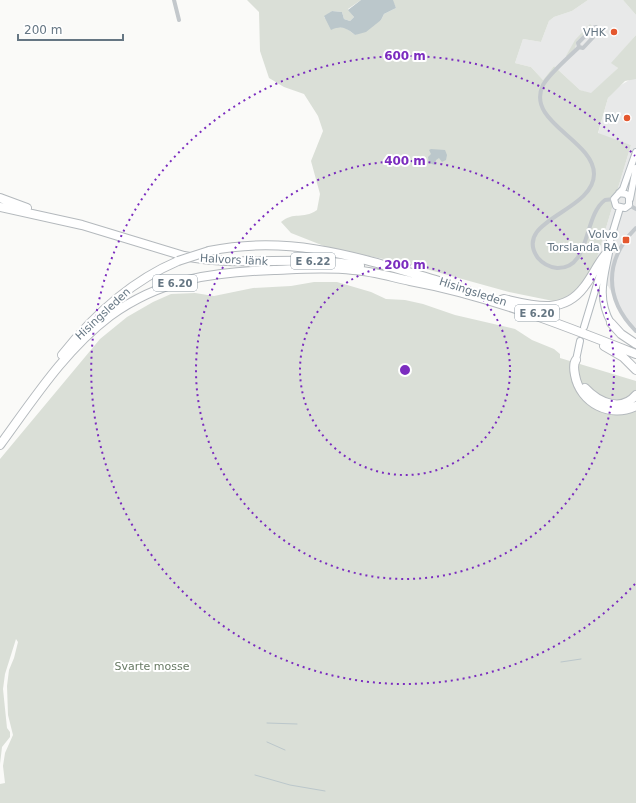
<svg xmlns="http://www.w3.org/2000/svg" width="636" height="803" viewBox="0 0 636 803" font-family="'DejaVu Sans',sans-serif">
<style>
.built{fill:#e8e9e9}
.green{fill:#dadfd7}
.water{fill:#bbc7cb}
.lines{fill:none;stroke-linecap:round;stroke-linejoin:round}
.stream{stroke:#bbc7cb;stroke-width:1}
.secondary-casing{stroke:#b3babf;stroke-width:8}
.highway-casing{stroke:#b4b9bd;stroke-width:10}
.street{stroke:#c3c8cc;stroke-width:4}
.secondary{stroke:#fff;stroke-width:6}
.highway{stroke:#fff;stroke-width:8}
.highway-bridge-casing{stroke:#b4b9bd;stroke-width:10;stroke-linecap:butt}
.highway-bridge{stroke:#fff;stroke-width:8}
.ring{fill:none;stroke:#7b2cbf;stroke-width:2;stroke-dasharray:2 4}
.poi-dot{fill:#e4572e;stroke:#fff;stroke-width:1.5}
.labels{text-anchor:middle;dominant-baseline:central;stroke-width:4;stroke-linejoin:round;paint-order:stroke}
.shield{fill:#fff;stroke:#939fa8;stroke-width:1}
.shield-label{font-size:10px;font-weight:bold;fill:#657683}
.poi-label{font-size:11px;fill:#657683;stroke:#fff;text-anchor:end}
.street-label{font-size:11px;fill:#657683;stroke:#fff}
.park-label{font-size:11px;fill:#687a64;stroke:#fff}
.centre{fill:#7b2cbf;stroke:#fff;stroke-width:2}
.ring-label{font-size:12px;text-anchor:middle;font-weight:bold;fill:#7b2cbf;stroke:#fff;stroke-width:4;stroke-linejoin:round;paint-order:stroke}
</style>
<rect width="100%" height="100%" fill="#fafaf8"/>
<path class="built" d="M588 0H623L636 15V35L612 63 618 68 591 94 580 90 554 66 543 80 531 67 515 63 523 39 541 42 549 21 554 17 572 11Z
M631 79H636V328L624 314 608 286 590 281 631 145 598 134 608 98 616 88Z"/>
<path class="green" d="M247 0H361L348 9 354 17 350 21 344 19 342 12 332 11 324 17 338 27 346 28 355 35 381 20 384 14 396 8 392 0H588L572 11 554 17 549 21 541 42 523 39 515 63 531 67 543 80 554 66 580 90 591 93 618 68 611 63 636 35V79L625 81 608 98 598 133 631 145 590 281 558 302 509 292 408 264 329 248 291 233 281 222C294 211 302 220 317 210L320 194 311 161 323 131 318 116 304 94 284 87 269 78 260 51 259 12Z
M623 0H636V15Z
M590 24 592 26 577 41 575 48 568 56H566L575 40Z
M314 282H337L371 292 386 299 405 300 423 304 455 315 515 329 532 340 554 349 560 354V358L636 381V803H0V784L5 783 3 766 5 753 13 735 8 715 7 686 9 670 14 658 18 642 16 639 5 674 3 689 7 728 10 732V737L2 747 0 764V459L100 339 127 317 153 302 171 294 195 293 214 296 253 288 291 286Z"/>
<path class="water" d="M361 0H393L396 8 384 14 381 20 366 32 355 35C346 28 342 25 331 30L324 16 332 11 342 12 344 19 350 21 354 17 348 10Z
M431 149 445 150 447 155 446 160 442 162 439 158 436 160 435 165 429 163 428 157 431 154 429 150Z"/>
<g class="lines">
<path class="stream" d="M561 662 581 659
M267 723 297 724
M267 742 285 750
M255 775 290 785 325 791"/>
<g class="secondary-casing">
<path id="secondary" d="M619 193 626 194 629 197V205L625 208 616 206 614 199 623 189 636 152
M630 199 636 168
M609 253C604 278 597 298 611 323
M584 327 620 208
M576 360 580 341"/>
</g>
<g class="highway-casing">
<path id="highway" d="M0 198 27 208
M0 207 82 225 184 256C242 268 302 254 360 266
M209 251C292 234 360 258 439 281
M501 300 504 299C534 306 563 315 584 287 592 277 597 265 605 255
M611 323 621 334 636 344
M604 346 623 357 636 370
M62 355C93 316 131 281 178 261
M576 360C573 364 574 370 575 375 580 403 611 419 636 406
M585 388C598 402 621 413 636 395
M0 445C33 400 65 350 110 316 161 279 213 272 274 270 300 269 327 267 353 270 372 271 391 277 410 281 487 295 563 325 636 354"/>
</g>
<path class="street" d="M174 0 179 20
M579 47 583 48 598 32 596 27 593 28 578 43 579 47C568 58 550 73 543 85 525 122 594 140 594 174 594 212 511 220 538 258 543 264 549 267 557 268 591 269 583 216 605 200L614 199
M629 205 636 209
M636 228C604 260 604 299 636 331"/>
<use href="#secondary" class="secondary"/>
<use href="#highway" class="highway"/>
<g class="highway-bridge-casing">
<path id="highway-bridge" d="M178 261 209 251"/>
</g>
<use href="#highway-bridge" class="highway-bridge"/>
</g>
<g class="ring">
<circle cx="405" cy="370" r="105"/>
<circle cx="405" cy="370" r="209"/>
<path d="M635 584A314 314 0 1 1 635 156"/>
</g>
<g class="poi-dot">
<circle cx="614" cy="32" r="4"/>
<circle cx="627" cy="118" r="4"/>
<rect x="622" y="236" width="8" height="8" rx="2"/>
</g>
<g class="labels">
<g class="shield">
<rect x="291" y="253" width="44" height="16" rx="3"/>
<rect x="153" y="275" width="44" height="16" rx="3"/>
<rect x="515" y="305" width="44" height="16" rx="3"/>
</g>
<g class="shield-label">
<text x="313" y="261">E 6.22</text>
<text x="175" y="283">E 6.20</text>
<text x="537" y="313">E 6.20</text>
</g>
<g class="poi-label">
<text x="606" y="32">VHK</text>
<text x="619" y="118">RV</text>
<text x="618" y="234">Volvo<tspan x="618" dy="13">Torslanda RA</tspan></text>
</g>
<g class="street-label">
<text transform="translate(234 260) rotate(3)">Halvors länk</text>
<text transform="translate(473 292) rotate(18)">Hisingsleden</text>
<text transform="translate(103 314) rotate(-43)">Hisingsleden</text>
</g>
<g class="park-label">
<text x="152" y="666">Svarte mosse</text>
</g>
</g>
<circle cx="405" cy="370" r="6" class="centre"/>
<g class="ring-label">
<text x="405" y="60">600 m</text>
<text x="405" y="165">400 m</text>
<text x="405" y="269">200 m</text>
</g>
<path d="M18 34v6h105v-6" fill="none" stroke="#657683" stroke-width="2"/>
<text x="24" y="34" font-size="12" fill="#657683" stroke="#ffffff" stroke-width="3" paint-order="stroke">200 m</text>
</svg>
